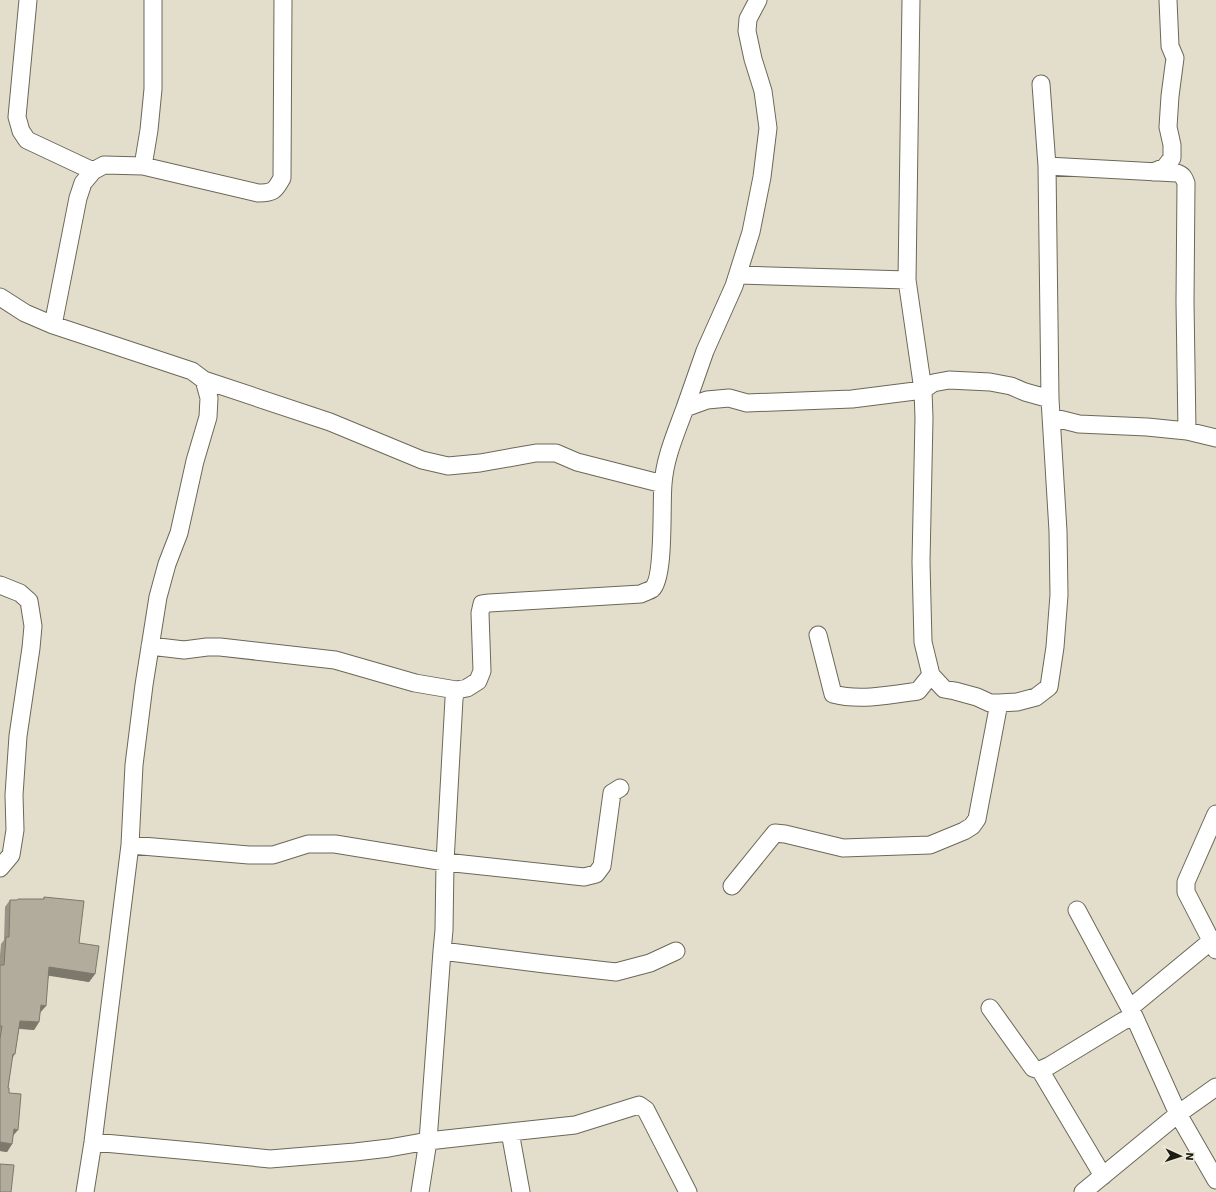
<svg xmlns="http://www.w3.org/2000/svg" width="1216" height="1192" viewBox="0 0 1216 1192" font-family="'Work Sans',sans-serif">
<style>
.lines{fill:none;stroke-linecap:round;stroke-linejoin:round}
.minor-casing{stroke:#6c6858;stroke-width:19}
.minor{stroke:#fff;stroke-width:17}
.wall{fill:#989485}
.shaded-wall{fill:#7c786c}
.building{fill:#b1ac9b;stroke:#7c786c}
</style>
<rect width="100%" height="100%" fill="#e3decc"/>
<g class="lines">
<g class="minor-casing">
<path id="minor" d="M28 0 17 117 21 131 27 140 93 171
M143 166 258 193C273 193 275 191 282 178L283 0
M1047 166 1177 173C1183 175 1184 178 1186 183L1185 302 1187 431
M1153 172 1165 167 1172 158V145L1168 127 1170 96 1175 58 1170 46 1168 0
M738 275 907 280 923 390 924 418 921 562 923 642 931 675 944 689 955 691 977 697 990 703H999
M907 280 911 0
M0 297 25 313 53 325 192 371 204 380 209 398 208 417 195 461 179 533 167 564 158 597 144 685 134 765 130 845 93 1142 85 1192
M53 325 78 198 83 183 93 171 104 165 143 166 149 130 153 89V0
M204 380 330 422 422 460 448 466 480 463 536 453H556L577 462 663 484
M685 408 705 351 734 286 751 232 762 177 768 128 763 91 753 59 747 31 748 19 758 0
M1051 417 1079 424 1147 427 1187 431 1216 438
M0 585 20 593 29 601 33 626 31 648 18 736 14 795 15 830 11 855 0 868
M818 635 833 694C859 701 891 695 918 691L931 675
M150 646 184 650 207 647H220L335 660 415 683 456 690 467 688 478 681 482 671 480 613 482 604 489 603 641 594C644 592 649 591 652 589 665 578 661 503 663 484 665 457 676 433 685 408L707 400 729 398 747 403 852 399 923 390 933 383 949 380 990 382 1011 386 1025 392 1050 399
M1216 814 1186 882V892L1216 950
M130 845 249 855H273L308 844H335L445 862 584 877 596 874 602 866 612 793 620 788
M732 886 775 833 785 834 843 848 930 845 964 831 972 826 977 819 999 703 1017 702 1036 697 1049 687 1055 647 1059 595 1058 531 1050 399 1047 166 1041 84
M1077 910 1134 1016
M442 951 545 964 616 972 650 963 676 951
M990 1008 1033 1068 1040 1070 1049 1066 1123 1021 1134 1016 1178 1114 1216 1180
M1130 1008 1211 941
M1040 1070 1103 1176
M510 1132 575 1125 639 1105 646 1110 688 1192
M93 1142 202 1152 270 1159 355 1152 389 1148 428 1141 510 1132 521 1192
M420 1192 428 1141 442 951 444 930 445 862 454 699 456 690
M1083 1192 1178 1114 1216 1087"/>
</g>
<use href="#minor" class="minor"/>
</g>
<path class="wall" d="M44 897 79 943 95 974 89 982 49 975 40 1013 39 1022 34 1030 19 1029 15 1054 12 1059 8 1088 13 1136 12 1144 7 1152 0 1151V955L1 944 4 940 5 907 10 900H17L18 899H43Z"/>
<path class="shaded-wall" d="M49 967 95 974 89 982 44 975Z
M41 1005 46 1006 40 1013Z
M20 1021 39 1022 34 1030 15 1028Z
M14 1129 18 1130 12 1137Z
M0 1142 12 1144 7 1152 0 1151Z"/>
<path class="building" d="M44 897 84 901 79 943 99 946 95 974 49 967 46 1006 41 1005 39 1022 20 1021 15 1054H13L8 1088H9V1093L21 1094 18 1130 14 1129 12 1144 0 1142V1039L2 1026H0V965H4L6 937H9L10 900H17L18 899H44Z
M0 1164 14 1165 11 1192H0Z"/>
<g transform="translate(1180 1156) rotate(93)" stroke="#f0ebd9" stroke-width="3" paint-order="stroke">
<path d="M0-3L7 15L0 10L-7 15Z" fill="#1d1b15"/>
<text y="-6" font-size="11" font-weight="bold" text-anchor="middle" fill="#1d1b15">N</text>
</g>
</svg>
